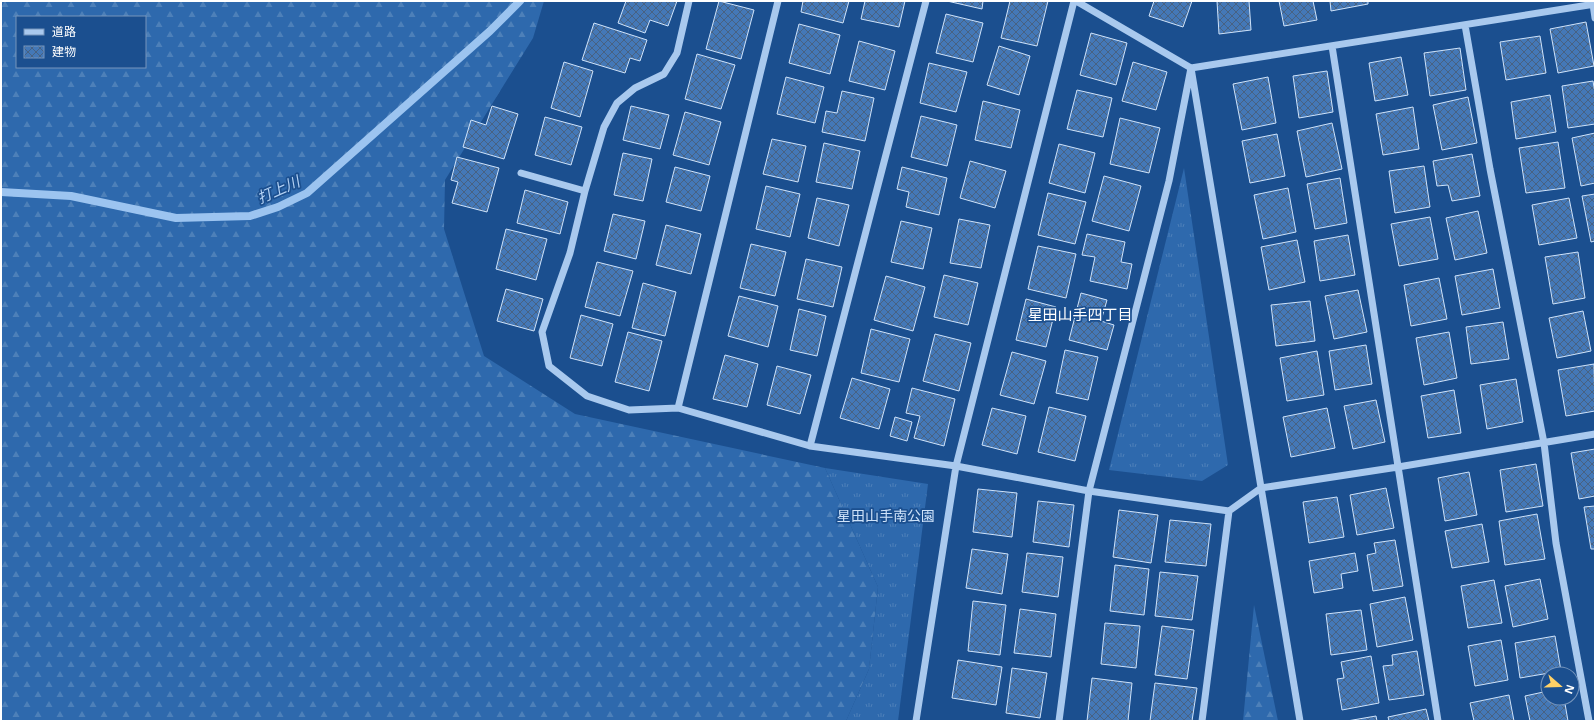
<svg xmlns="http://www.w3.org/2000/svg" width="1596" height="722" viewBox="0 0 1596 722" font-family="'Open Sans','Noto Sans JP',sans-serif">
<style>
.grass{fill:url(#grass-tufts)}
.forest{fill:url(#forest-firs);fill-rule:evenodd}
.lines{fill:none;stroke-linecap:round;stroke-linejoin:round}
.stream{stroke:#9cc4f0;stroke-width:8}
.building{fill:url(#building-cross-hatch);stroke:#cfe3fa}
.minor{stroke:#a9c9ee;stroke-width:7}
.labels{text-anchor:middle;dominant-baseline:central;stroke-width:3.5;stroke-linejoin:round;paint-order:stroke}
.park-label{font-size:14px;fill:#cfe3fa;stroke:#1b4f8f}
.water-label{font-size:15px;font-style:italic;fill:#b5d3f5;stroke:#1b4f8f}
.neighbourhood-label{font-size:15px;fill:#fff;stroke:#1b4f8f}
</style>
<defs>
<pattern id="grass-tufts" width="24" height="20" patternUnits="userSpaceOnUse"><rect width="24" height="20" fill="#2e69ad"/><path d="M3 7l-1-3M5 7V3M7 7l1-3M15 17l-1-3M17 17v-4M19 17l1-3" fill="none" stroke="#4d80b9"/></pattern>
<pattern id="forest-firs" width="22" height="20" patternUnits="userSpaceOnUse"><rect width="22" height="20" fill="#2e69ad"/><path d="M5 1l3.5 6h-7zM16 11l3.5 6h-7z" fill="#4d80b9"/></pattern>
<pattern id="building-cross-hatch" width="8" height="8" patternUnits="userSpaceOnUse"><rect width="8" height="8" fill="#4478b7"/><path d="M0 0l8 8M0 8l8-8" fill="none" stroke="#486282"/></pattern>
</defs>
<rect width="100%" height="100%" fill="#1b4f8f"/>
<path class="grass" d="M1184 168 1228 465 1202 481 1109 470Z
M825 468 928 484 898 721H846L869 669 878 587Z"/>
<path class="forest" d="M1 1H544L533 38 445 180 444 229 484 356 575 414 825 468 878 587 869 669 846 721H1ZM17 17H145V67H17Z
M1254 605 1278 721H1243Z"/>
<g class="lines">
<path class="stream" d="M1 192 71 196 176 218 250 216 278 207 307 193 490 31 520 1"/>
</g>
<path class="building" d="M626 1H677L668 26 650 20 645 33 618 23Z
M719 1 754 10 741 59 706 49Z
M803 1H849L843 23 801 12Z
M865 1H905L899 27 861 19Z
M947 1H983L982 9Z
M1010 1H1048L1037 46 1001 38Z
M1154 1H1192L1183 27 1149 16Z
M1217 1H1249L1251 30 1219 34Z
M1279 1H1313L1317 20 1284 26Z
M1330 1H1368V4L1331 11Z
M946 14 983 23 973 62 936 53Z
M1586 22 1594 66 1558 73 1550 29Z
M594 23 647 40 640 61 630 58 625 73 582 60Z
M799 24 840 35 830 74 789 63Z
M1091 33 1127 43 1116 85 1080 75Z
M1540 36 1546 73 1506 80 1500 42Z
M859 41 895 51 885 90 849 81Z
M999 46 1030 56 1019 95 987 85Z
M1460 48 1466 90 1430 96 1424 53Z
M697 54 735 65 721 109 685 99Z
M1401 57 1408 95 1375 101 1369 63Z
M564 62 593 71 580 117 551 108Z
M1133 62 1167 72 1156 110 1122 101Z
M929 63 967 72 956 112 920 103Z
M1327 71 1333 112 1299 118 1293 76Z
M786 77 824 87 815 123 777 114Z
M1268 77 1276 123 1242 130 1233 84Z
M1593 81 1595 93V124L1568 128 1562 86Z
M1077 90 1112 98 1103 137 1067 129Z
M842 91 874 98 865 141 822 132 826 111 837 113Z
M1550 95 1556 132 1516 139 1511 102Z
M1468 97 1477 143 1442 150 1433 105Z
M983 101 1020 110 1011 148 975 140Z
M492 106 518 114 504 159 463 147 471 120 486 125Z
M631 106 669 115 660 149 623 140Z
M1413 107 1419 149 1383 155 1376 114Z
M685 112 721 122 709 165 673 155Z
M921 116 957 125 947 166 911 157Z
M545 117 582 127 571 165 535 155Z
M1120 118 1160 128 1149 173 1110 164Z
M1332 123 1342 169 1306 177 1297 131Z
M1595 133V183L1581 186 1572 138Z
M1277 134 1285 176 1250 183 1242 141Z
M772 139 806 146 798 182 763 174Z
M1558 142 1565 188 1526 193 1519 148Z
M824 143 860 151 852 189 816 182Z
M1059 144 1095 153 1085 193 1049 183Z
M623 153 652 159 643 201 614 195Z
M1472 154 1480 196 1452 201 1448 185 1437 186 1433 161Z
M457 157 499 168 487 212 452 203 458 182 451 180Z
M970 161 1006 171 995 208 960 198Z
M1424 166 1430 207 1395 213 1389 171Z
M675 167 710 176 701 211 666 202Z
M902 167 947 178 939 215 906 207 909 192 897 189Z
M1104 176 1141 186 1129 231 1092 221Z
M1340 178 1347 223 1315 229 1307 184Z
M766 186 800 194 790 237 756 229Z
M1288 188 1296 232 1263 239 1254 195Z
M525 190 568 202 560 234 517 223Z
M1048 193 1086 202 1075 244 1038 235Z
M1595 194V241L1591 242 1582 196Z
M817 198 849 205 839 246 808 238Z
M1569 198 1577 238 1539 245 1532 205Z
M1478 211 1487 253 1455 260 1446 218Z
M613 214 645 221 636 259 604 251Z
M1430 217 1438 259 1399 266 1391 224Z
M959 219 990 225 981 268 950 263Z
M901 221 932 228 923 269 891 262Z
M666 225 701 234 691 274 656 265Z
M506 229 547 239 536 280 496 269Z
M1087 234 1125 242 1121 262 1132 264 1127 289 1090 281 1095 257 1082 255Z
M1348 235 1355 275 1320 281 1314 241Z
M1297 240 1305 282 1269 290 1261 247Z
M751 244 786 252 775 296 740 288Z
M1038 246 1076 254 1066 298 1028 289Z
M1578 252 1585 298 1553 304 1545 257Z
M806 259 842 267 833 307 797 299Z
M597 262 633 271 620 316 585 307Z
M1493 269 1500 308 1462 315 1455 276Z
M944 275 978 283 968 325 934 317Z
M886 276 925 287 913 331 874 320Z
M1439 278 1447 319 1411 326 1404 285Z
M643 283 676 292 665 336 632 328Z
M506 289 543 299 534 331 497 321Z
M1358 290 1367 332 1334 339 1325 296Z
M1081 293 1107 300 1101 321 1114 325 1107 350 1069 340Z
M739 296 778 306 768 347 728 336Z
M1026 299 1056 307 1046 347 1016 340Z
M1310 301 1315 341 1276 346 1271 305Z
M799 309 826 316 817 356 790 350Z
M1583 311 1591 351 1557 358 1549 318Z
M581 315 613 324 602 366 570 358Z
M1503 322 1509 359 1471 364 1466 327Z
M871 329 910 339 899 382 861 373Z
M628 332 662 341 649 391 615 382Z
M1449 332 1457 378 1424 385 1416 338Z
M935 334 971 343 959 391 923 381Z
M1366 345 1372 384 1335 390 1329 351Z
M1065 350 1098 357 1088 400 1056 393Z
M1317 351 1324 395 1287 401 1280 358Z
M1012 352 1046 361 1034 404 1000 395Z
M725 355 758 364 747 407 713 399Z
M1594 364 1595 411 1566 416 1558 370Z
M777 366 811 375 800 414 767 405Z
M852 378 890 389 879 429 840 418Z
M1516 379 1523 422 1487 429 1480 385Z
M912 388 955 399 944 446 914 438 920 416 906 413Z
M1454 390 1461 433 1428 438 1421 396Z
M1376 400 1385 442 1353 449 1344 406Z
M1049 407 1086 416 1075 461 1038 452Z
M992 408 1026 416 1017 454 982 445Z
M1327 408 1335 448 1291 457 1283 417Z
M895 417 912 422 907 441 890 436Z
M1595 449V496L1579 499 1571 453Z
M1536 464 1543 506 1506 512 1500 470Z
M1469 472 1477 515 1445 521 1438 478Z
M1386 488 1394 528 1357 535 1350 495Z
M978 489 1017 493 1012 537 973 532Z
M1337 497 1344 537 1309 543 1303 502Z
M1038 501 1074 505 1069 547 1033 542Z
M1595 506V549H1591L1584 507Z
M1119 510 1158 515 1151 563 1113 557Z
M1537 514 1545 559 1505 565 1499 521Z
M1170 520 1211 524 1206 566 1165 562Z
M1482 524 1489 562 1452 568 1445 531Z
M1395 540 1403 586 1373 591 1367 555 1376 553 1374 543Z
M972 549 1008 554 1002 594 966 588Z
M1027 553 1063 557 1058 597 1022 592Z
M1355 553 1358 571 1341 574 1343 588 1314 593 1309 561Z
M1115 565 1149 569 1144 615 1110 611Z
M1160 572 1198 576 1192 620 1155 616Z
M1540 579 1548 619 1513 627 1505 586Z
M1494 580 1502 623 1468 628 1461 586Z
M1405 597 1413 640 1377 647 1370 604Z
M973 601 1006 605 1000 655 968 651Z
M1020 609 1056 614 1051 657 1014 653Z
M1361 610 1367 650 1331 655 1326 614Z
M1105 623 1140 626 1136 668 1101 664Z
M1162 626 1194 630 1187 679 1155 675Z
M1555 636 1561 671 1520 678 1515 643Z
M1501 640 1508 680 1475 686 1468 646Z
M1417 651 1424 695 1389 700 1383 666 1393 665 1392 655Z
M1371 656 1379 703 1342 710 1337 679 1344 678 1341 662Z
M958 660 1002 667 996 705 952 698Z
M1012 668 1047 673 1040 718 1006 713Z
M1092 678 1132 683 1128 721H1087Z
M1155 683 1197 688 1192 721H1150Z
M1548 691V698H1564L1568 721H1530L1525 696Z
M1509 695 1514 721H1474L1470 703Z
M1426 709 1429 721H1389L1388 717Z
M1376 716 1377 721H1347Z"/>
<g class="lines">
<path class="minor" d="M778 1 678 408 810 446 956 466 1074 1
M1593 4 1595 18
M1465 25 1490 169 1544 443 1556 543 1589 721
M1332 46 1438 721
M521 173 585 191
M678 408 629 410 587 396 549 366 542 332 570 253 585 191 604 127 617 103 635 88 664 74 677 53 689 1
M810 446 926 1
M916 721 956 466 1089 491 1229 511 1261 488 1398 467 1595 434
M1059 721 1089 491 1169 181 1191 68 1076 1
M1202 721 1229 511
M1300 721 1191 68 1595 4"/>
</g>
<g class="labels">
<g class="park-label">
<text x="886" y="515">星田山手南公園</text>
</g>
<g class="water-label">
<text transform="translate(278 189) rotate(-24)">打上川</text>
</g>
<g class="neighbourhood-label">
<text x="1080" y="314">星田山手四丁目</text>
</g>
</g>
<rect width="1596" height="722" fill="none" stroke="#ffffff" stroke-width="4"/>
<rect x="16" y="16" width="130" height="52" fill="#1b4f8f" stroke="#7695bc"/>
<rect x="24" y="29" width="20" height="6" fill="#a9c9ee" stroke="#7695bc"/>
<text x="52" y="36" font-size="12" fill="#ffffff">道路</text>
<rect x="24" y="46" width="20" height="12" fill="url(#building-cross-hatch)" stroke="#7695bc"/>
<text x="52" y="56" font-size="12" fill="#ffffff">建物</text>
<g transform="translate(1560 686) rotate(110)"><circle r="19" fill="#1b4f8f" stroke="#7695bc"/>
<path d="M0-3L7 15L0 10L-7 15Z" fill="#ffd166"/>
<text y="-6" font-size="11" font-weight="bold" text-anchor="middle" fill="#ffffff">N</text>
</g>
</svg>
